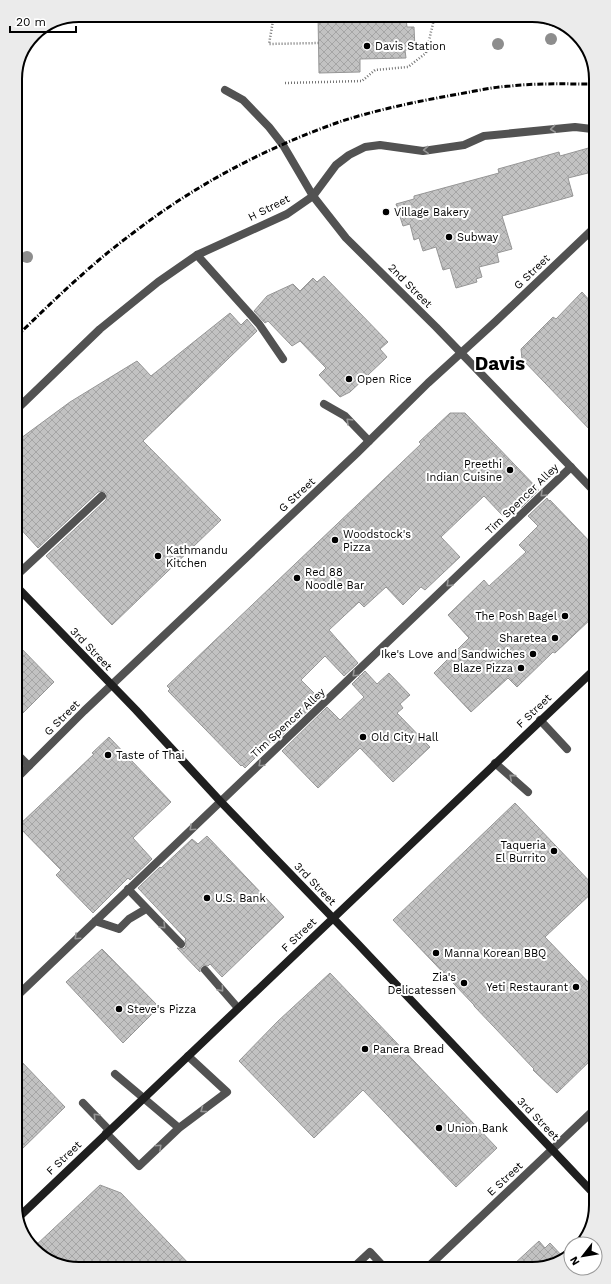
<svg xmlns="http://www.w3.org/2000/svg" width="611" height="1284" viewBox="0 0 611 1284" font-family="'Work Sans',sans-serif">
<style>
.building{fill:url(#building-cross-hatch);stroke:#969696}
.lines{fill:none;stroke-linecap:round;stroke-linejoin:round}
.path{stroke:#747474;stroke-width:2.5;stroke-dasharray:1 2;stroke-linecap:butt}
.lane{stroke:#525252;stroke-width:8}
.street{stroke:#525252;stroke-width:8}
.secondary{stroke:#1f1f1f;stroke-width:8}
.rail{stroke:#000;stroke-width:3;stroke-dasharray:6 2 1 2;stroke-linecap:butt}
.tree{fill:#8d8d8d}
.oneway{stroke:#979797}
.poi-dot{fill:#000;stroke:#fff;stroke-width:1.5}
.labels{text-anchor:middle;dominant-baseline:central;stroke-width:4;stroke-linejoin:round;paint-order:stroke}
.poi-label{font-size:11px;fill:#000;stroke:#fff;text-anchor:start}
.street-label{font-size:11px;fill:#000;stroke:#fff}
.town-label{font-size:19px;font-weight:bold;fill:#000;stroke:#fff}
.rim{fill:none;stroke:#000;stroke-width:2}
</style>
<defs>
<pattern id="building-cross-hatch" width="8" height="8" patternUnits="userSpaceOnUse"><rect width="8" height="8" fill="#c2c2c2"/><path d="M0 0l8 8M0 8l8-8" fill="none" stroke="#a5a5a5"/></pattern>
</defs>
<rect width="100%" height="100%" fill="#fff"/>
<path class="building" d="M318 15H359V19L406 18 407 27H414L415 49 405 50 406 58 360 59V72L319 73Z
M592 147V172L568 178 573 196 502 216 512 249 497 253 499 262 479 267 482 277 476 279 477 282 456 288 450 268 443 270 436 247 423 251 419 238 414 240 410 224 403 226 396 204 414 199V196L499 173 498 169 559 152 560 156Z
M324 276 388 342 380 349 387 357 350 392 340 397 319 375 326 368 300 341 292 346 268 321 265 323 254 311 267 296 293 284 300 291 313 278 317 282Z
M582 292 592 303 593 433 522 359 521 349 553 317 556 319Z
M230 313 241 325 247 319 257 331 143 441 221 520 112 625 46 556 106 500 107 494 103 491 98 492 38 548 17 525V441L70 402 137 361 151 376Z
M450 413H465L539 490 521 508 517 504 503 516 484 496 441 537 460 557 425 590 421 587 403 605 386 587 364 607 359 602 329 630 358 663 344 676 325 656 301 680 320 699 274 743 272 741 245 768 242 765 241 766 168 691 170 689 167 686 421 444 419 442Z
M547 498 549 501 550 500 593 545 594 616 555 653 553 652 517 687 508 678 471 712 434 673 469 638 448 615 484 580 489 586 526 552 519 545 538 526 528 516Z
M17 644 54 682 18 718Z
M365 671 377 684 389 673 410 695 400 704 403 708 397 713 430 747 393 782 360 748 318 788 282 751 327 707 340 720 364 697 352 684Z
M109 737 171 802 133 838 152 859 130 880 128 878 93 913 56 875 61 870 18 826 94 754 92 753Z
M515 803 595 887V890L545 937 595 989V1056L557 1093 533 1070 534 1069 474 1006V1005L393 920Z
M207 836 284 917 222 977 210 964 208 966 204 965 202 966 200 969V972L177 948 182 949 185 948 186 945 185 940 186 939 138 888 160 867 161 868 192 839 198 844Z
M102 949 159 1007 123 1043 66 982Z
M330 973 497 1148 456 1187 363 1090 314 1138 239 1061 278 1021Z
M19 1059 65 1107 19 1152Z
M100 1185 121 1193 193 1268 75 1269 43 1258 34 1247Z
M539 1241 545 1248 550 1243 564 1258 556 1264 513 1265Z"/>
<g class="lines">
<path class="path" d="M274 15 269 44 319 43
M518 15 574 32
M285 83 362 81 375 70 408 67 426 53 435 15"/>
<path class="lane" d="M225 90 243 100 269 127 283 145 313 196 336 165 349 155 365 147 380 145 423 151 464 145 484 136 575 127 592 129
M197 255 259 324 283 359
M324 404 345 416 369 441
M17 575 102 496
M540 720 567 749
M18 755 29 766
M495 763 528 792
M128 889 181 944
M95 921 119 929 129 919 146 909
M205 970 238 1008
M19 994 571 467
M115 1074 179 1128
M83 1103 109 1130
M106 1133 139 1166 179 1128 227 1092 188 1056
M355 1266 370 1252 383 1266"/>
<path class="street" d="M16 410 100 329 158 282 197 255 287 214 313 196 346 238 436 327 593 490
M18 777 84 711 357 453 428 383 495 322 592 230
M430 1265 596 1108"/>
<path class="secondary" d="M17 587 136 710 221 802 357 943 596 1196
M20 1216 594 670"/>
<path class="rail" d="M16 337C54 300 91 264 133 233 195 185 267 147 342 121 380 109 419 101 459 94 476 91 493 87 510 86 537 83 564 84 591 84"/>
</g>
<g class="tree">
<circle cx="551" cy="39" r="6"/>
<circle cx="498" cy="44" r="6"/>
<circle cx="27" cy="257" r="6"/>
</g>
<defs><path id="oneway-chevron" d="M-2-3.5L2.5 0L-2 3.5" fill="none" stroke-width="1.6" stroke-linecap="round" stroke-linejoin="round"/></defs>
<g class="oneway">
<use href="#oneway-chevron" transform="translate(553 129) rotate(174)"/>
<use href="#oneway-chevron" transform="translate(426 150) rotate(177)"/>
<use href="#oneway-chevron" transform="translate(349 421) rotate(-136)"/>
<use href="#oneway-chevron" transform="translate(543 494) rotate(136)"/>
<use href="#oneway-chevron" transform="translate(449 584) rotate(136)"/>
<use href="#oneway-chevron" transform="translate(355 674) rotate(137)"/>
<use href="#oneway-chevron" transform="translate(261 764) rotate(137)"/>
<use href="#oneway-chevron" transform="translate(512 777) rotate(-140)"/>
<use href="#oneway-chevron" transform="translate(192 828) rotate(137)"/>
<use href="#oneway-chevron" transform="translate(163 926) rotate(45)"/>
<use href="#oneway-chevron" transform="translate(77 937) rotate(137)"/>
<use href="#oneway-chevron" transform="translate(221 989) rotate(49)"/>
<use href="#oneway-chevron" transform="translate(203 1110) rotate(143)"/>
<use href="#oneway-chevron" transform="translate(96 1116) rotate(-134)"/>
<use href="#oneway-chevron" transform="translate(159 1147) rotate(-43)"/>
</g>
<g class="poi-dot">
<circle cx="367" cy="46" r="4"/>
<circle cx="386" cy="212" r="4"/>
<circle cx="449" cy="237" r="4"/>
<circle cx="349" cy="379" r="4"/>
<circle cx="510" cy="470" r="4"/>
<circle cx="335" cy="540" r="4"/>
<circle cx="158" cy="556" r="4"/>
<circle cx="297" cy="578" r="4"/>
<circle cx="565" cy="616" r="4"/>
<circle cx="555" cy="638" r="4"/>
<circle cx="533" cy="654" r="4"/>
<circle cx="521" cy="668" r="4"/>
<circle cx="363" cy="737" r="4"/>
<circle cx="108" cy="755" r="4"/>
<circle cx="554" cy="851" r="4"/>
<circle cx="207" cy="898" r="4"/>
<circle cx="436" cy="953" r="4"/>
<circle cx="464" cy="983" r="4"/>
<circle cx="576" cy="987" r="4"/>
<circle cx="119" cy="1009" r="4"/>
<circle cx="365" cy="1049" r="4"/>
<circle cx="439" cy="1128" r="4"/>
</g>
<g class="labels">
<g class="poi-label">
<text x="375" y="46">Davis Station</text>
<text x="394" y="212">Village Bakery</text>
<text x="457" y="237">Subway</text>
<text x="357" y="379">Open Rice</text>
<text x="502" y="464" text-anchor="end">Preethi<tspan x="502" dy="13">Indian Cuisine</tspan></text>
<text x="343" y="534">Woodstock's<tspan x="343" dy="13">Pizza</tspan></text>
<text x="166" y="550">Kathmandu<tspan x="166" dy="13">Kitchen</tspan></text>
<text x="305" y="572">Red 88<tspan x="305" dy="13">Noodle Bar</tspan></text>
<text x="557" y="616" text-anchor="end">The Posh Bagel</text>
<text x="547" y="638" text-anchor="end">Sharetea</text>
<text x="525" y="654" text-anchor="end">Ike's Love and Sandwiches</text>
<text x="513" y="668" text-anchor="end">Blaze Pizza</text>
<text x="371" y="737">Old City Hall</text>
<text x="116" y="755">Taste of Thai</text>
<text x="546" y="845" text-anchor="end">Taqueria<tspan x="546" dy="13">El Burrito</tspan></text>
<text x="215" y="898">U.S. Bank</text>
<text x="444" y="953">Manna Korean BBQ</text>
<text x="456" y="977" text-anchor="end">Zia's<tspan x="456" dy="13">Delicatessen</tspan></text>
<text x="568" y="987" text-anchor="end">Yeti Restaurant</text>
<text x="127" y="1009">Steve's Pizza</text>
<text x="373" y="1049">Panera Bread</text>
<text x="447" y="1128">Union Bank</text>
</g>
<g class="street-label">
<text transform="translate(269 208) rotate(-27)">H Street</text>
<text transform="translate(532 272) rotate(-44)">G Street</text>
<text transform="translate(410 286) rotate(45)">2nd Street</text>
<text transform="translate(297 495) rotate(-43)">G Street</text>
<text transform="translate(522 499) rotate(-44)">Tim Spencer Alley</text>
<text transform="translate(91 649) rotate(46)">3rd Street</text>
<text transform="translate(534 711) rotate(-44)">F Street</text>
<text transform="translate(62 718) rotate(-45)">G Street</text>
<text transform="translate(288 723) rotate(-43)">Tim Spencer Alley</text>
<text transform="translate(315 884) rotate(46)">3rd Street</text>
<text transform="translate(299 935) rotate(-44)">F Street</text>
<text transform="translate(538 1119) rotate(46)">3rd Street</text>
<text transform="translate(64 1158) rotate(-44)">F Street</text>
<text transform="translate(505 1179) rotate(-43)">E Street</text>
</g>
<g class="town-label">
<text x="500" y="363">Davis</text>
</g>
</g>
<path d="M0 0H611V1284H0ZM79 22H532A57 57 0 0 1 589 79V1205A57 57 0 0 1 532 1262H79A57 57 0 0 1 22 1205V79A57 57 0 0 1 79 22Z" fill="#ebebeb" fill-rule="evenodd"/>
<path class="rim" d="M79 22H532A57 57 0 0 1 589 79V1205A57 57 0 0 1 532 1262H79A57 57 0 0 1 22 1205V79A57 57 0 0 1 79 22Z"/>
<g transform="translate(583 1256) rotate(239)"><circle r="19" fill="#ffffff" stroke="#999999"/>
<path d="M0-3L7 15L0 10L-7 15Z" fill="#000000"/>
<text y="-6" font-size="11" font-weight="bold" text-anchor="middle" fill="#000000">N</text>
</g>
<path d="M10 26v6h66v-6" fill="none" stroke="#000000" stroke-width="2"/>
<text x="16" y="26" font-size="12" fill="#000000" stroke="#ffffff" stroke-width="3" paint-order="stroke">20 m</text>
</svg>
